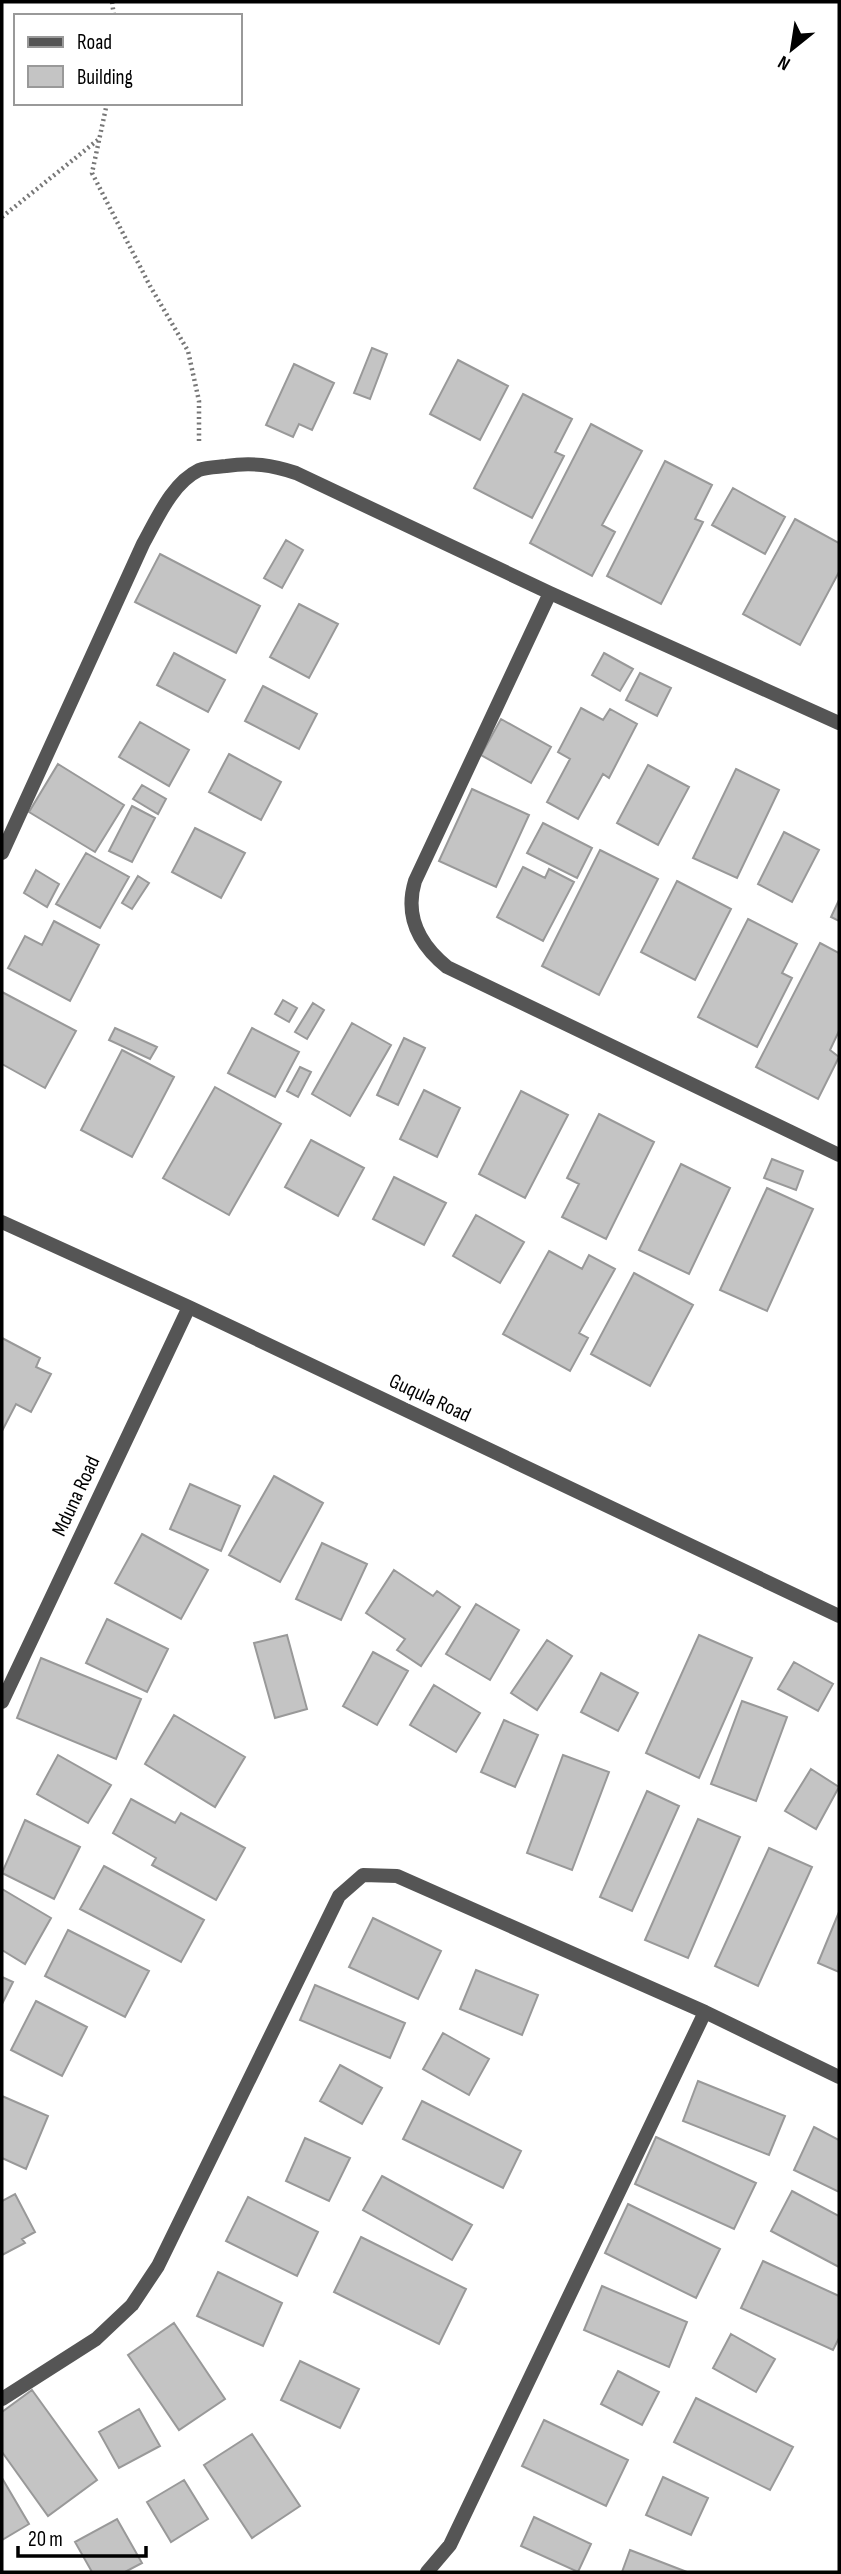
<svg xmlns="http://www.w3.org/2000/svg" width="841" height="2574" viewBox="0 0 841 2574" font-family="'Sofia Sans Condensed',sans-serif">
<style>
.building{fill:#c4c4c4;stroke:#999;stroke-width:2}
.lines{fill:none;stroke-linecap:round;stroke-linejoin:round}
.path{stroke:#777;stroke-width:4.5;stroke-dasharray:2 3.5;stroke-linecap:butt}
.minor{stroke:#555;stroke-width:14}
.labels{text-anchor:middle;dominant-baseline:central;stroke-width:7;stroke-linejoin:round;paint-order:stroke}
.street-label{font-size:21px;fill:#000;stroke:#fff}
</style>
<rect width="100%" height="100%" fill="#fff"/>
<path class="building" d="M372 348 387 354 370 399 354 393Z
M458 360 508 386 480 440 430 414Z
M294 364 334 383 312 430 299 424 293 437 266 425Z
M523 394 572 419 555 452 564 456 532 518 474 488Z
M591 424 642 451 602 525 615 532 592 576 530 543Z
M665 461 712 485 695 519 703 522 661 604 607 576Z
M733 488 785 517 765 554 712 525Z
M795 519 839 543V572L800 645 743 614Z
M286 540 303 550 282 588 264 578Z
M160 554 260 606 236 653 135 602Z
M299 604 338 624 309 678 270 657Z
M174 653 225 680 208 712 157 685Z
M604 653 633 669 620 691 592 675Z
M640 673 671 688 657 716 626 700Z
M263 686 317 714 299 749 245 721Z
M581 708 603 720 610 709 637 724 609 778 603 774 578 819 547 802 570 759 558 752Z
M501 719 551 747 531 783 481 755Z
M140 722 189 750 169 786 119 757Z
M229 754 281 782 261 820 209 792Z
M58 764 124 805 95 852 29 812Z
M648 765 689 787 658 845 617 823Z
M736 769 779 790 737 878 693 858Z
M142 785 166 799 158 814 133 799Z
M472 789 529 815 496 887 439 861Z
M132 806 155 818 132 862 109 851Z
M543 823 592 848 577 878 527 853Z
M195 828 245 853 221 898 172 872Z
M784 832 819 850 792 902 758 884Z
M600 850 658 879 599 995 542 966Z
M86 853 129 877 100 928 56 904Z
M523 867 545 878 549 869 574 882 543 941 497 917Z
M36 870 59 884 47 907 24 893Z
M138 876 149 883 132 909 122 903Z
M677 881 731 909 695 980 641 952Z
M839 900V921L831 917Z
M748 919 797 944 782 973 792 978 757 1047 698 1017Z
M54 921 99 945 70 1001 8 968 25 936 42 945Z
M820 943 839 953V1031L830 1050 839 1057 818 1099 756 1067Z
M2 992 76 1031 45 1088 2 1064Z
M283 1000 297 1008 289 1022 275 1014Z
M313 1003 324 1010 307 1039 295 1032Z
M352 1023 391 1045 350 1116 312 1094Z
M115 1028 157 1047 150 1059 109 1040Z
M252 1028 299 1052 275 1097 228 1073Z
M404 1038 425 1048 398 1105 377 1095Z
M122 1050 174 1077 132 1157 81 1130Z
M300 1067 311 1072 298 1097 287 1091Z
M215 1087 281 1124 229 1215 163 1178Z
M424 1090 460 1108 437 1157 400 1139Z
M521 1091 568 1115 525 1198 479 1174Z
M599 1114 654 1142 606 1239 562 1217 579 1184 567 1178Z
M311 1140 364 1168 338 1216 285 1187Z
M772 1159 803 1171 796 1190 764 1178Z
M681 1164 730 1188 689 1274 639 1250Z
M394 1177 446 1203 424 1245 373 1219Z
M767 1188 813 1209 767 1311 720 1290Z
M476 1215 524 1242 500 1283 453 1256Z
M549 1251 582 1269 589 1255 615 1269 579 1333 588 1338 570 1371 503 1334Z
M634 1273 693 1305 650 1386 591 1354Z
M2 1338 40 1358 36 1367 51 1374 31 1412 16 1404 2 1431Z
M274 1476 323 1503 280 1582 229 1555Z
M190 1484 240 1506 221 1551 170 1529Z
M142 1534 208 1570 181 1619 115 1583Z
M322 1543 367 1564 341 1620 296 1599Z
M394 1570 433 1596 437 1591 460 1607 421 1666 397 1650 405 1639 366 1613Z
M476 1604 519 1630 490 1680 446 1654Z
M107 1619 168 1649 147 1692 86 1663Z
M287 1635 307 1709 275 1718 254 1643Z
M699 1635 752 1658 699 1778 646 1753Z
M547 1640 572 1656 537 1710 511 1693Z
M373 1652 408 1671 377 1725 343 1706Z
M41 1658 141 1699 116 1759 17 1718Z
M794 1662 833 1684 818 1711 778 1689Z
M601 1673 638 1693 618 1731 581 1712Z
M434 1685 480 1713 456 1752 410 1725Z
M742 1701 787 1717 756 1801 711 1784Z
M174 1715 245 1757 215 1807 145 1764Z
M504 1720 538 1735 515 1787 481 1772Z
M58 1755 111 1785 88 1823 37 1794Z
M563 1755 609 1772 572 1870 527 1853Z
M811 1769 839 1787 816 1829 785 1811Z
M647 1791 679 1806 632 1911 600 1897Z
M131 1799 175 1823 181 1813 245 1848 216 1900 152 1865 156 1858 113 1833Z
M698 1819 740 1837 688 1958 645 1940Z
M25 1820 80 1847 54 1899 2 1873Z
M769 1848 812 1867 758 1986 715 1966Z
M104 1866 204 1920 181 1962 80 1909Z
M2 1889 51 1918 25 1964 2 1950Z
M839 1912V1972L818 1963Z
M373 1918 441 1951 418 1999 349 1967Z
M68 1930 149 1971 125 2017 45 1976Z
M476 1970 538 1995 522 2035 460 2009Z
M2 1977 13 1982 2 2004Z
M315 1985 405 2023 390 2058 300 2020Z
M36 2001 87 2027 62 2076 11 2050Z
M443 2033 489 2059 469 2095 423 2069Z
M340 2065 382 2088 362 2124 320 2101Z
M698 2081 785 2116 769 2155 683 2121Z
M2 2096 48 2116 26 2169 2 2158Z
M422 2101 521 2151 503 2188 403 2139Z
M814 2127 839 2140V2192L794 2170Z
M656 2137 756 2183 734 2229 635 2184Z
M305 2138 350 2158 329 2201 286 2181Z
M382 2176 472 2225 452 2260 363 2210Z
M792 2191 839 2216V2267L771 2231Z
M15 2194 35 2232 22 2239 25 2243 2 2255V2201Z
M248 2197 318 2232 297 2276 226 2241Z
M628 2204 720 2249 696 2298 605 2253Z
M361 2237 466 2289 439 2344 334 2292Z
M763 2261 839 2296V2338L833 2350 741 2308Z
M218 2272 282 2303 263 2346 197 2316Z
M602 2286 687 2322 669 2367 584 2330Z
M174 2323 225 2399 179 2430 128 2355Z
M731 2334 775 2359 756 2392 713 2368Z
M300 2361 359 2389 340 2428 281 2400Z
M618 2371 659 2392 642 2425 601 2404Z
M32 2390 97 2480 48 2516 2 2452V2412Z
M696 2398 793 2447 770 2490 674 2442Z
M139 2409 160 2446 119 2468 99 2432Z
M544 2420 628 2460 606 2506 522 2466Z
M252 2434 300 2506 252 2538 204 2465Z
M663 2477 708 2498 691 2535 646 2515Z
M2 2478 29 2524 2 2540Z
M184 2480 208 2519 171 2542 147 2502Z
M534 2517 591 2544 578 2572 521 2546Z
M117 2519 142 2563 125 2572H92L75 2542Z
M630 2550 687 2572H622Z"/>
<g class="lines">
<path class="path" d="M112 2 114 16
M107 103 92 173 150 286 188 351 199 401V441
M2 217 99 139"/>
<path class="minor" d="M550 593 415 881C404 917 420 945 447 967L839 1155
M2 853 143 544C157 519 172 483 199 470 207 467 218 467 226 466 252 462 272 465 296 473L550 593 839 723
M2 1222 189 1307 839 1616
M2 1702 189 1307
M2 2399 96 2339 132 2305 158 2266 339 1896 363 1875 397 1876 705 2012 839 2077
M427 2572 450 2545 705 2012"/>
</g>
<g class="labels">
<g class="street-label">
<text transform="translate(430 1398) rotate(25)">Guqula Road</text>
<text transform="translate(76 1496) rotate(-65)">Mduna Road</text>
</g>
</g>
<rect width="841" height="2574" fill="none" stroke="#000000" stroke-width="7"/>
<rect x="14" y="14" width="228" height="91" fill="#ffffff" stroke="#999999" stroke-width="2"/>
<rect x="28" y="37" width="35" height="10" fill="#555555" stroke="#999999" stroke-width="2"/>
<text x="77" y="49" font-size="21" fill="#000000">Road</text>
<rect x="28" y="66" width="35" height="21" fill="#c4c4c4" stroke="#999999" stroke-width="2"/>
<text x="77" y="84" font-size="21" fill="#000000">Building</text>
<g transform="translate(792 49) rotate(210)" stroke="#ffffff" stroke-width="5" paint-order="stroke">
<path d="M0-5L12 26L0 18L-12 26Z" fill="#000000"/>
<text y="-10" font-size="19" font-weight="bold" text-anchor="middle" fill="#000000">N</text>
</g>
<path d="M18 2546v10h128v-10" fill="none" stroke="#000000" stroke-width="3.5"/>
<text x="28" y="2546" font-size="21" fill="#000000" stroke="#ffffff" stroke-width="5" paint-order="stroke">20 m</text>
</svg>
